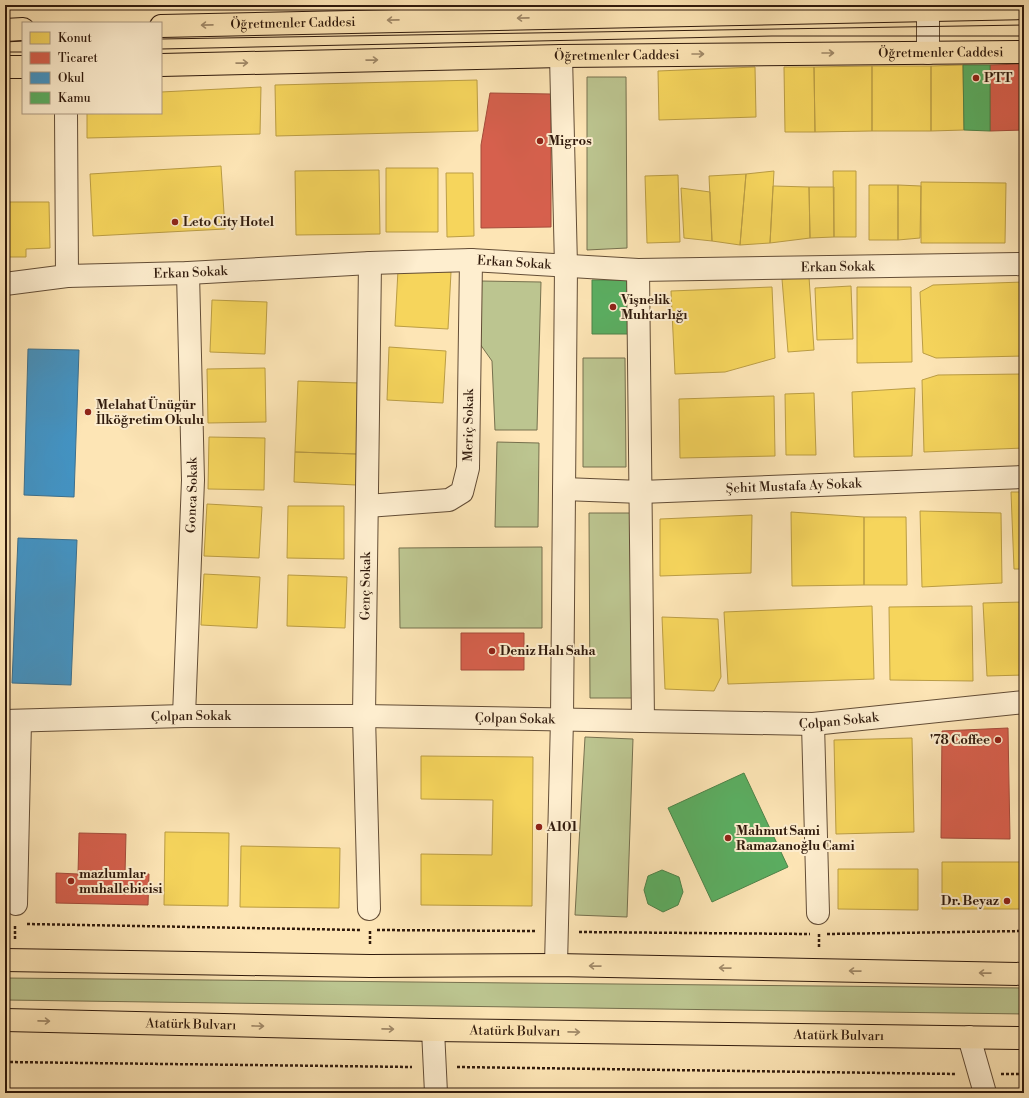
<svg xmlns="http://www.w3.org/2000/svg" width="1029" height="1098" viewBox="0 0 1029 1098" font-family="'Libre Bodoni',serif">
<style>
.green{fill:#bcc590;stroke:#76704e}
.homes{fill:#f6d55c;stroke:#bb9d44}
.shops{fill:#d6604d;stroke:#a44b3a}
.schools{fill:#4393c3;stroke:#3d6f8c}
.public{fill:#5aae61;stroke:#4d8248}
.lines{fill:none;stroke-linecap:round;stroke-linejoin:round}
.minor-casing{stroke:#634d36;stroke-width:24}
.major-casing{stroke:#301a0c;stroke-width:24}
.path{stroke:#301a0c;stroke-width:2.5;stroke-dasharray:3 2;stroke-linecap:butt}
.minor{stroke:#feeecf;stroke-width:22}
.major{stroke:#fde5b5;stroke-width:22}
.tram{stroke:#301a0c;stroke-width:1}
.oneway{stroke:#a18a69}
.poi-dot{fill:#8f2418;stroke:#feeecf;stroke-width:1.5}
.labels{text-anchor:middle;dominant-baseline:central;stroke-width:4;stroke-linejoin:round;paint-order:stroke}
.street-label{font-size:13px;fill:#301a0c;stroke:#feeecf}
.poi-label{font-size:13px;font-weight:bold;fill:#301a0c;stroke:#feeecf;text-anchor:start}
</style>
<rect width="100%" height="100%" fill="#fde5b5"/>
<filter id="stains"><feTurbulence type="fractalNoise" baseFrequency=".005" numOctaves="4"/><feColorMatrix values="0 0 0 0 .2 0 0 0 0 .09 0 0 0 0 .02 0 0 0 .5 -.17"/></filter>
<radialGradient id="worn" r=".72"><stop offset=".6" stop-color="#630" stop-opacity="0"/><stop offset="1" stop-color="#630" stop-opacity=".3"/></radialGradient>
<path class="green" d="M587 77H626L627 248 587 250Z
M481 281 541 282 537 430H495L492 361 480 344Z
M583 358H625L626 467H583Z
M497 442 539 443 538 527H495Z
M589 513H631L632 698H590Z
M542 547V628H400L399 548Z
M585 737 633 739 627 917 575 915Z
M5 978 1024 988V1014L5 1000Z"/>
<path class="homes" d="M963 65 964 130 931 131V66Z
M872 66V131L815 132 814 67Z
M872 66H931V131H872Z
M755 67 756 117 659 120 658 71Z
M784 67H814L815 132H785Z
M477 80 478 131 276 136 275 85Z
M261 87 260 134 87 138V113H161V92Z
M221 166 225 229 93 236 90 174Z
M386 168H438V232H386Z
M379 170 380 234 296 235 295 171Z
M774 171 770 243 740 245 746 174Z
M833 171H856V237H834Z
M446 173H473L474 236 447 237Z
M746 174 740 245 712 241 709 176Z
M678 175 680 242 647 243 645 176Z
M921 182 1006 183 1005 243H921Z
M869 185H898V240H869Z
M898 185 921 186 920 238 898 240Z
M773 186 809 187 810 238 770 243Z
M809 187H834V237L810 238Z
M681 188 710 192 712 241 684 238Z
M5 202H49L50 248 26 249V257H5Z
M398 270 451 272 448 329 395 326Z
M809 277 814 350 788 352 782 279Z
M1024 282V356L936 358 923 353 920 292 933 285Z
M851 286 853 339 817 340 815 288Z
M772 287 775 358 725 372 675 374 671 291Z
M857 287H911L912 362 857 363Z
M212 300 267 302 265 354 210 352Z
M389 347 446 351 443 403 387 400Z
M265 368 266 422 208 423 207 369Z
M1024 374V448L924 452 922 380 938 375Z
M298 381 360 383 357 454 295 452Z
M915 388 912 456 854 457 852 392Z
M814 393 816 455H786L785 394Z
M774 396 775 456 680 458 679 399Z
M209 437 265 438 264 490 208 489Z
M295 452 357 454 356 485 294 482Z
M1011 492H1024V569H1014Z
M207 504 262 507 259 558 204 556Z
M288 506H344V559L287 558Z
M920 511 1001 513 1002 583 922 587Z
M791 512 864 517V585L792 586Z
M752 515 751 573 660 576V519Z
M864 517H906L907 585H864Z
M204 574 260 577 257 628 201 625Z
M288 575 347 577 345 628 287 626Z
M1024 602V675L987 676 983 603Z
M872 606 874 679 728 684 724 612Z
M972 606 973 681 890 680 889 607Z
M662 617 718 619 721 677 714 691 665 689Z
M912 738 914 832 836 834 834 740Z
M421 756 533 757 532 906 421 905V854L492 855 493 800 421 799Z
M165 832 229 833 228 906 164 905Z
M241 846 340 848 339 908 240 907Z
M942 862H1021V909H942Z
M838 869H918V910L838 909Z"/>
<path class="shops" d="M1024 64V130L990 131V65Z
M490 93 551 94V227L481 228V145Z
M461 633H524V670H461Z
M1008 728 1010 839 941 838 942 731Z
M79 833 126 834 125 874H149L148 905 56 903V873L78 874Z"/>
<path class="schools" d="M28 349 79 350 74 497 24 495Z
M18 538 77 540 71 685 12 683Z"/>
<path class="public" d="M963 65H990V131L964 130Z
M592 280H635V334H592Z
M744 773 788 867 712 902 668 808Z
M662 870 679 877 683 892 678 905 663 912 648 904 644 890 648 876Z"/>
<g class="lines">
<g class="minor-casing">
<g id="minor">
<path d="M928 5V53"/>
<path d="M66 113 67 276"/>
<path d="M638 270 643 721"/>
<path id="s1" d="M5 284 67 276 188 273 370 263 471 260 638 270 1024 264"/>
<path id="s2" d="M564 489 641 492 1024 477"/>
<path id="s3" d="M367 506 449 500 462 492 468 468 471 260"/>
<path id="s4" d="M184 716 193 480 188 273"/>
<path id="s5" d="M5 721 184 716H364L813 724 1024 702"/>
<path d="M813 724 818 913"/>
<path d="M16 904 20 721"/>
<path id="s6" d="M369 909 364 716 370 263"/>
<path d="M556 965 562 719 566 266 561 56"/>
<path d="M433 1030 436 1093"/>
<path d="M969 1037 985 1093"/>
</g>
</g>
<g class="major-casing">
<g id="major">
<path id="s7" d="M161 26 1024 8"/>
<path d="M5 30 23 29"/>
<path id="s8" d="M161 65 561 56 1024 52"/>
<path d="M5 67H23"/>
<path d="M5 960 370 966 556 965 1024 974"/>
<path id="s9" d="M5 1020 433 1030 1024 1038"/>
</g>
</g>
<path class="path" d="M27 924 360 930
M377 930 536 931
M370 931V944
M579 932 810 934
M819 934V947
M827 934 1024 931
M15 939V926
M5 1062 412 1067
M457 1067 956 1074
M1001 1074H1024"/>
<use href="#minor" class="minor"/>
<use href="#major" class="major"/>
<path class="tram" d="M161 39 1024 25
M5 42 23 41
M161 49 772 36H1024
M5 52H23"/>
</g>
<defs><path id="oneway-shaft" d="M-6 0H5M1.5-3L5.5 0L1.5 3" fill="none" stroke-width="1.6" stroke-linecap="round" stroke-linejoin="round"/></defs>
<g class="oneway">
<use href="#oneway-shaft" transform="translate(523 18) rotate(179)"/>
<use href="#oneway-shaft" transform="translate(393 20) rotate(179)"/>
<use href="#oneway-shaft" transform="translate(207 25) rotate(179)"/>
<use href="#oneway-shaft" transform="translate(828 53)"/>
<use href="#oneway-shaft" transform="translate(698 54)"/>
<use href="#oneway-shaft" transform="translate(372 60) rotate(-1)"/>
<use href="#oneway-shaft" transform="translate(242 63) rotate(-1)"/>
<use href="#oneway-shaft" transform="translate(595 966) rotate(-179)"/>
<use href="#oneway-shaft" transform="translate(725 968) rotate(-179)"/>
<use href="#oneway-shaft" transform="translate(855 971) rotate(-179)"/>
<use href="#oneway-shaft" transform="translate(985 973) rotate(-179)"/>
<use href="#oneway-shaft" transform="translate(44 1021) rotate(1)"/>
<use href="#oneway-shaft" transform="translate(258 1026) rotate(1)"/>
<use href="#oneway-shaft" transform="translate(388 1029) rotate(1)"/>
<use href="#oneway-shaft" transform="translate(574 1032) rotate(1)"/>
</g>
<g class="poi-dot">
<circle cx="976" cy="78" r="4"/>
<circle cx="540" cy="141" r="4"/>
<circle cx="175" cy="222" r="4"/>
<circle cx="613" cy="307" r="4"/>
<circle cx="88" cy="412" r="4"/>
<circle cx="492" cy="651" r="4"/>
<circle cx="998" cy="740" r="4"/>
<circle cx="539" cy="827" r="4"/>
<circle cx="728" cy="838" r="4"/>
<circle cx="71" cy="881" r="4"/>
<circle cx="1007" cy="901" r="4"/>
</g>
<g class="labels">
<g class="street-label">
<text stroke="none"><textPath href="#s7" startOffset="132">Öğretmenler Caddesi</textPath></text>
<text stroke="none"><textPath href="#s8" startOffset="780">Öğretmenler Caddesi</textPath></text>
<text stroke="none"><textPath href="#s8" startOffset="456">Öğretmenler Caddesi</textPath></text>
<text stroke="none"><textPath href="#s1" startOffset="510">Erkan Sokak</textPath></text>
<text stroke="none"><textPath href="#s1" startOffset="834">Erkan Sokak</textPath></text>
<text stroke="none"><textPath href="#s1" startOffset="186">Erkan Sokak</textPath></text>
<text stroke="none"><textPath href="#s3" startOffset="165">Meriç Sokak</textPath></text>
<text stroke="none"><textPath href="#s2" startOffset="230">Şehit Mustafa Ay Sokak</textPath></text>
<text stroke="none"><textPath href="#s4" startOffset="221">Gonca Sokak</textPath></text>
<text stroke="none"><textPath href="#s6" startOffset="323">Genç Sokak</textPath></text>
<text stroke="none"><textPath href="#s5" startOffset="186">Çolpan Sokak</textPath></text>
<text stroke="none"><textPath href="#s5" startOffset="510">Çolpan Sokak</textPath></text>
<text stroke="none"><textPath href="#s5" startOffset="834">Çolpan Sokak</textPath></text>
<text stroke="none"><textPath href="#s9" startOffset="186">Atatürk Bulvarı</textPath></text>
<text stroke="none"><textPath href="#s9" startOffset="510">Atatürk Bulvarı</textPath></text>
<text stroke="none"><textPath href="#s9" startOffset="834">Atatürk Bulvarı</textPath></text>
</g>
<g class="poi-label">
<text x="984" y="78">PTT</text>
<text x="548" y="141">Migros</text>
<text x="183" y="222">Leto City Hotel</text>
<text x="621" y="300">Vişnelik<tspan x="621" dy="15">Muhtarlığı</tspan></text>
<text x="96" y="405">Melahat Ünügür<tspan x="96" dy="15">İlköğretim Okulu</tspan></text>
<text x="500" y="651">Deniz Halı Saha</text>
<text x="990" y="740" text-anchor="end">'78 Coffee</text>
<text x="547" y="827">A101</text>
<text x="736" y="831">Mahmut Sami<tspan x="736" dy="15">Ramazanoğlu Cami</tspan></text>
<text x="79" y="874">mazlumlar<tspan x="79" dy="15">muhallebicisi</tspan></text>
<text x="999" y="901" text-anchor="end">Dr. Beyaz</text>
</g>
</g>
<rect width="1029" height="1098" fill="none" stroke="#fde5b5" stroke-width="20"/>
<rect x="6" y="6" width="1017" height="1086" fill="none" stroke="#301a0c" stroke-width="2"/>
<rect x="10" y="10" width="1009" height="1078" fill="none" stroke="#301a0c"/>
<rect x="22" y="22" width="140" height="92" fill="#feeecf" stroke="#ac9981"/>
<rect x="30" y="32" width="20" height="12" fill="#f6d55c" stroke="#ac9981"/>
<text x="58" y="42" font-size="12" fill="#301a0c">Konut</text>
<rect x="30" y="52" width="20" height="12" fill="#d6604d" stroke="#ac9981"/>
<text x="58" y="62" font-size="12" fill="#301a0c">Ticaret</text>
<rect x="30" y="72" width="20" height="12" fill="#4393c3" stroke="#ac9981"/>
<text x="58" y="82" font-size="12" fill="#301a0c">Okul</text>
<rect x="30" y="92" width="20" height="12" fill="#5aae61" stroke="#ac9981"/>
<text x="58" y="102" font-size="12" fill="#301a0c">Kamu</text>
<rect width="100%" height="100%" filter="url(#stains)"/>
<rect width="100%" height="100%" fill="url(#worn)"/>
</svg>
